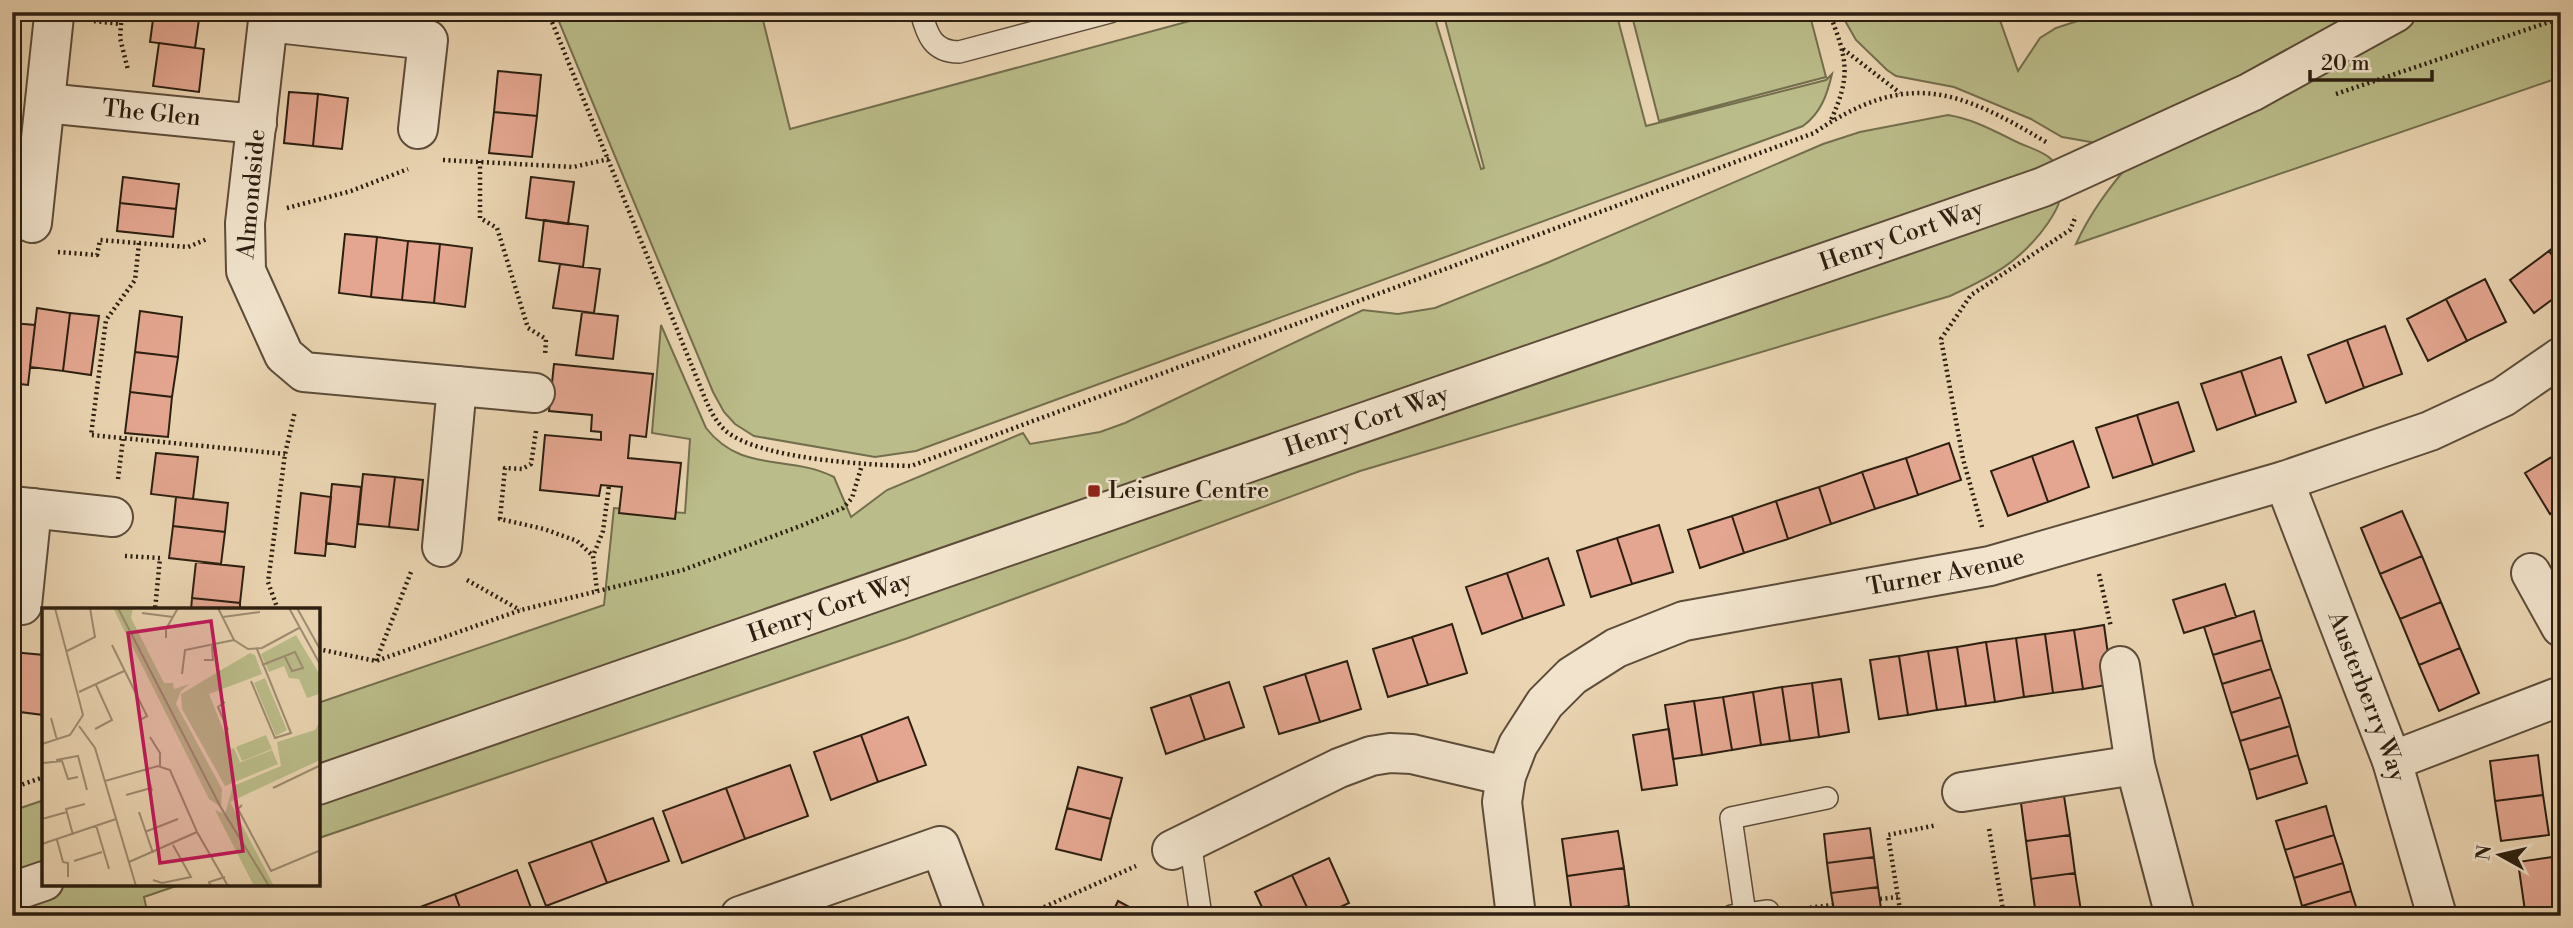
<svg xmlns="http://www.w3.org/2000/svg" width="2573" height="928" viewBox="0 0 2573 928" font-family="'Libre Bodoni',serif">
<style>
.green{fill:#babc89;stroke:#736e4d;stroke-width:2}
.building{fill:#e4a690;stroke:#2c1f11;stroke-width:2}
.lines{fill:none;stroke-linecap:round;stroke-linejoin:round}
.service-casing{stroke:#5c4c39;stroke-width:24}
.minor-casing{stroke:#5c4c39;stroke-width:42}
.path{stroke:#2c1f11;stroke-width:4.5;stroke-dasharray:2 3.5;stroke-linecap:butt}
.service{stroke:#f1e3cc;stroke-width:21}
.minor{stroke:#f1e3cc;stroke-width:38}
.poi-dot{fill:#8f2418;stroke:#f1e3cc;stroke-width:2.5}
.labels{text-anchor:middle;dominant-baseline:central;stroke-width:5;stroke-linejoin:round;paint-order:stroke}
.street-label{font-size:24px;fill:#2c1f11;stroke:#f1e3cc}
.poi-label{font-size:24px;fill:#2c1f11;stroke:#f1e3cc;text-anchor:start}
.inset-road{fill:none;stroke:#9e8c71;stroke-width:2}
.view{fill:#c2185b;fill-opacity:0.15;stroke:#c2185b;stroke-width:3.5}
.inset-edge{fill:none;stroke:#2c1f11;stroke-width:3.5}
</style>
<rect width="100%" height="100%" fill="#ead4b1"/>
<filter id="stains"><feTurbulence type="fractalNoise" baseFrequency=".00286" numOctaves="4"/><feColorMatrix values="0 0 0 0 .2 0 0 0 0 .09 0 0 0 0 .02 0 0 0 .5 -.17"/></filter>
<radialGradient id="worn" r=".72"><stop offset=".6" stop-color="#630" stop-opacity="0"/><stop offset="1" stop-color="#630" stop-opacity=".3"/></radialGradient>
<path class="green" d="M555 12H761L790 129 1223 12H1433L1481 169 1484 168 1443 12H1616L1646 126 1826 80 1832 74C1827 95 1821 113 1803 126L916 451 875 457 754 436 735 424 724 412 713 392Z
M1631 12H1809L1826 77 1659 121Z
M1840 12H1997L2018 71 2040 38 2056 28 2105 12H2561V77L2076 244C2090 213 2109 188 2131 162L2108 145 2062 137 2031 119 1954 87 1896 76 1887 70 1856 40Z
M1948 115C1973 119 1994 131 2017 142 2027 147 2043 151 2051 159 2057 165 2058 176 2060 184 2063 200 2056 211 2048 223 2022 261 1991 277 1950 296L1360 471 908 638 319 838 318 703 604 605 614 508 685 513 690 439 652 433 661 325 706 428C742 474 788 454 834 477L851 517 887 490 1023 433 1030 444 1100 432 1125 423 1363 310 1398 314 1435 308 1549 262 1823 144 1860 132Z
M44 800V884H182L144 897 147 911 134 916H12V811Z"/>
<path class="building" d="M154 12H200L195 48 150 42Z
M159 43 204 49 199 92 153 86Z
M498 71 541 75 537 116 494 112Z
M289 92 318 94 313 146 284 143Z
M318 94 348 98 342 149 313 146Z
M494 112 537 116 532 157 489 153Z
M123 177 179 184 176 209 120 203Z
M531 177 574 182 568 224 526 218Z
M120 203 176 209 173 237 117 231Z
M544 220 588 226 583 267 539 261Z
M345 234 377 237 371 297 339 293Z
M377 237 408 241 402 300 371 297Z
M408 241 440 244 434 303 402 300Z
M2561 242V267L2549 251Z
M440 244 472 248 465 307 434 303Z
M2549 251 2561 267V293L2534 313 2510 280Z
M560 264 600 269 594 313 553 308Z
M2485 279 2506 322 2467 341 2446 299Z
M2446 299 2467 341 2428 361 2407 319Z
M37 308 70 313 63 371 30 367Z
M140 311 182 317 178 357 135 352Z
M582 312 618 316 613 359 576 355Z
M70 313 99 316 91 375 63 371Z
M12 323 35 325 28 385 12 383Z
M2385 326 2402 374 2364 388 2347 340Z
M2347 340 2364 388 2326 403 2308 355Z
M135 352 178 357 172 397 130 392Z
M2281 357 2296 402 2256 416 2241 371Z
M554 364 653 374 646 437 630 435 628 458 681 463 675 519 619 513 622 487 601 485 599 496 540 490 545 435 601 440V432L591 431 592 415 549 411Z
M2241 371 2256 416 2217 430 2201 384Z
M130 392 172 397 168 437 125 433Z
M2178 402 2194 451 2153 465 2137 415Z
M2137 415 2153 465 2113 478 2096 428Z
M2073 441 2089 487 2048 502 2032 456Z
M1949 443 1961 480 1918 495 1906 458Z
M2560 452 2561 507 2550 514 2525 473Z
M156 453 198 457 193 499 151 494Z
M2032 456 2048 502 2008 516 1991 471Z
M1906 458 1918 495 1875 509 1862 472Z
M1862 472 1875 509 1831 524 1819 487Z
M363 474 395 477 389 527 358 524Z
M395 477 423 480 418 530 389 527Z
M332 484 361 487 355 547 326 543Z
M1819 487 1831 524 1788 539 1776 501Z
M301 493 331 497 325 556 295 553Z
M176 497 228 503 225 532 173 526Z
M1776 501 1788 539 1744 553 1732 516Z
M2402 511 2422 556 2380 574 2361 528Z
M1732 516 1744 553 1700 568 1688 530Z
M1659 525 1673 572 1632 584 1617 538Z
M173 526 225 532 221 564 169 558Z
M1617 538 1632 584 1591 597 1577 551Z
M2422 556 2441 602 2400 619 2380 574Z
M1548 558 1564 605 1523 619 1507 573Z
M196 562 244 567 240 603 192 598Z
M1507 573 1523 619 1482 634 1466 587Z
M2225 584 2236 617 2184 633 2173 600Z
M192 598 240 603V610H191Z
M2441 602 2460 648 2419 665 2400 619Z
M2254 611 2262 640 2213 655 2204 627Z
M1452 624 1467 673 1428 685 1412 637Z
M2104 625 2112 684 2083 689 2074 630Z
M2074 630 2083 689 2053 693 2045 634Z
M2045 634 2053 693 2024 697 2016 638Z
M1412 637 1428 685 1388 697 1373 649Z
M2016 638 2024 697 1995 702 1986 642Z
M2262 640 2271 669 2222 684 2213 655Z
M1986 642 1995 702 1966 706 1957 647Z
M1957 647 1966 706 1937 710 1928 651Z
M2460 648 2479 693 2439 711 2419 665Z
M1928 651 1937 710 1908 715 1899 656Z
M12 652 44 655V715L12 711Z
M1899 656 1908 715 1879 719 1870 660Z
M1347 661 1361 709 1320 722 1305 674Z
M2271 669 2281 697 2231 713 2222 684Z
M1305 674 1320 722 1279 734 1264 687Z
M1841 679 1849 732 1819 737 1812 683Z
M1229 682 1244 727 1205 740 1190 695Z
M1812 683 1819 737 1790 741 1782 687Z
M1782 687 1790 741 1761 745 1753 692Z
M1753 692 1761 745 1732 750 1723 697Z
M1190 695 1205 740 1166 754 1151 708Z
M1723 697 1732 750 1702 755 1694 701Z
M2281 697 2290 726 2240 741 2231 713Z
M1694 701 1702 755 1673 759 1665 705Z
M908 717 926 765 878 782 861 735Z
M2290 726 2298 755 2249 770 2240 741Z
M1669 729 1677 785 1642 790 1633 735Z
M861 735 878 782 831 800 814 752Z
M2298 755 2307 783 2257 799 2249 770Z
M2538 755 2543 795 2495 801 2490 761Z
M790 765 808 816 745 839 726 788Z
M1078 767 1122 778 1111 819 1067 808Z
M726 788 745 839 682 863 663 811Z
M2543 795 2549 835 2501 841 2495 801Z
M2064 796 2070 835 2026 841 2021 803Z
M2326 806 2334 835 2285 850 2276 821Z
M1067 808 1111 819 1101 860 1056 849Z
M653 818 669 861 607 883 591 841Z
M1870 828 1874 857 1827 863 1824 834Z
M1618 831 1624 868 1567 876 1562 839Z
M2070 835 2075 873 2031 879 2026 841Z
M2334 835 2343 863 2294 878 2285 850Z
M591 841 607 883 546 906 529 863Z
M2560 856 2561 906 2525 911 2518 862Z
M1874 857 1878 887 1831 893 1827 863Z
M1329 858 1349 903 1321 916H1311L1292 875Z
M2343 863 2351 891 2302 906 2294 878Z
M1624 868 1629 906 1572 914 1567 876Z
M517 870 534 916H463L455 894Z
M2075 873 2081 911 2036 916 2031 879Z
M1292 875 1311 916H1266L1255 892Z
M1878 887 1882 916H1835L1831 893Z
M2351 891 2359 916H2305L2302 906Z
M455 894 463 916H396Z
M1118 901 1146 916H1111Z
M2561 906V916H2526L2525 911Z
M2081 911V916H2047Z"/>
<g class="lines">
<g class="service-casing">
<path id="service" d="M921 12C927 35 933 52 959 52L1110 12
M1190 841 1201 916
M1745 914 1731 818 1827 798
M1732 916 1768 911"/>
</g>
<g class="minor-casing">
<g id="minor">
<path d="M269 12 245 223 246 271 284 355 304 372 535 393"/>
<path d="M268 22 428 40 418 129"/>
<path id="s1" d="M45 103 257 124"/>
<path d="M32 223 54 16"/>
<path id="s2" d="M2284 481 2392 761 2437 916"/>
<path d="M12 506 113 517"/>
<path d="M442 547 457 386"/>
<path d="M2531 573 2561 627"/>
<path d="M22 605 32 508"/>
<path d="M2120 666 2135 765 2175 916"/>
<path d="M2392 761 2561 696"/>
<path id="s3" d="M318 785 2043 187 2251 92 2396 12"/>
<path d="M1962 792 2135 765"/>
<path d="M1172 850 1339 768 1371 756 1390 753 1412 754 1506 776"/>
<path d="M12 892 44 881"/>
<path d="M740 916 940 846 966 916"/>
<path id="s4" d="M1516 916 1502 802 1506 776 1518 745 1545 703 1572 676 1616 648 1684 621 1990 566 2284 481 2430 431 2503 397 2561 357"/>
</g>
</g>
<path class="path" d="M122 12 120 38 128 70
M548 12 700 386C707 403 713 420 727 432 762 459 866 465 911 466L1814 133C1906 70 1956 88 2046 142
M1829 12C1847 59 1852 75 1830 122
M94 21 121 24
M1843 49 1900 93
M2336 94 2561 18
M443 160 573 167 609 159
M480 161V218L497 228 528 328 546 339 545 356
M287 208 351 191 408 169
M139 243 135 280 106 320 91 435 285 454
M58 252 97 255 100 240 188 247 207 239
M536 431 531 464 522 469 505 468 500 519 544 529 577 541 593 556
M118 479 123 439
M1982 527 1963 459 1941 339 1971 295 2070 230 2076 216
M125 556 160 558 155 610
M2099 574 2111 627
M467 580 520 610
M597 591 593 556 603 531 609 486
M278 610 268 582 285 454 295 411
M318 649 376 661 521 610 683 570 803 525 843 508 852 498 862 465
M376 661 411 572
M12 788 44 777
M1989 829 2004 916
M1880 899 1898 897
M1799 909 1833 905
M1024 916 1136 866
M1901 916 1888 835 1937 825"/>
<use href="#service" class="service"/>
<use href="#minor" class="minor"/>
</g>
<rect class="poi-dot" x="1087" y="484" width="14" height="14" rx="3.5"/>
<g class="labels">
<g class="street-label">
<text stroke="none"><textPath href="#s1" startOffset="107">The Glen</textPath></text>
<text transform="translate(252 194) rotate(-85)">Almondside</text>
<text stroke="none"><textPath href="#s3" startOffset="1676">Henry Cort Way</textPath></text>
<text stroke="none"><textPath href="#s3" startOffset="1110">Henry Cort Way</textPath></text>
<text stroke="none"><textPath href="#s4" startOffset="654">Turner Avenue</textPath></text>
<text stroke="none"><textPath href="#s3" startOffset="542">Henry Cort Way</textPath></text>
<text stroke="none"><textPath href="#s2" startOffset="231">Austerberry Way</textPath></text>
</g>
<g class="poi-label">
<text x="1108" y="491">Leisure Centre</text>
</g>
</g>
<g transform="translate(42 608)">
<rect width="278" height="278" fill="#ead4b1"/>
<path d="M71 0H91L89 10 122 75H131L132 81 148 76 139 83 134 96 180 181 179 199 167 191ZM254 27 278 67V93L277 86 265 90 257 71 247 70 242 58 227 64 219 46ZM208 45 213 47 220 66 167 86 189 141 192 140 198 154 178 162 230 142 236 156 183 178 140 101 139 86ZM223 70 245 122 234 128 212 75ZM278 113V152L188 194 232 278H212L173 202 183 206 191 178 239 158 235 134 273 122ZM224 127 230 141 200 153 194 139Z" fill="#babc89"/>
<path class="inset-road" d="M76 0 178 198 227 278M176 0 192 32 206 41 220 40 257 20M247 0 279 58M255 0 279 43M100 5 131 9M181 9 218 4M124 30V21L136 0M70 37 105 108 98 112M25 43 53 29 48 0M162 52H171L170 38M220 57 253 44 261 60 250 63 243 49M140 66 143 42 192 32M209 73 233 130 249 125 215 41M37 84 82 63M183 94 176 99 186 122M9 110 15 132M37 118 53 140 94 278M53 121 70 112 54 77M108 129 118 145V158M0 136 28 127 41 107 13 0M0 149V171M14 152 36 148 45 182M1 155 20 153 26 171 36 169M104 161 110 183M63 173 116 158 128 162 155 224 186 278M231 180 279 157M84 187 109 180M200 197 196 201 229 263 279 242M97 204 111 245M0 211 25 204M54 217 67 261M103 224 136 211M31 227 24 201 43 196M15 232 21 254 26 255V269M0 236 74 211M32 253 60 244M87 254 155 224M111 272 120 275 149 269 131 237M169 278 167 274 183 269"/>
<path class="view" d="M169 13 201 243 118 255 86 25Z"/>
<rect width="278" height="278" class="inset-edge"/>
</g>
<rect width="2573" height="928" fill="none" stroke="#ead4b1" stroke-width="42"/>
<rect x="14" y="14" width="2545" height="900" fill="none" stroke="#2c1f11" stroke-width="3.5"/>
<rect x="21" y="21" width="2531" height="886" fill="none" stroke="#2c1f11" stroke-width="2"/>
<g transform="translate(2500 855) rotate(278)" stroke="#f1e3cc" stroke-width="5" paint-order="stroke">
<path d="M0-5L12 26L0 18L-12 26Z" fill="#2c1f11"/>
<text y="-10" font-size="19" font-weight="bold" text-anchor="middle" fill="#2c1f11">N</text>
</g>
<path d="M2310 70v10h122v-10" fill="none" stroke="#2c1f11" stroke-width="3.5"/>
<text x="2321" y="70" font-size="21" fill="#2c1f11" stroke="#f1e3cc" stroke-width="5" paint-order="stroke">20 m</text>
<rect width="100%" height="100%" filter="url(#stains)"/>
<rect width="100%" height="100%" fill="url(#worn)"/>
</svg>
